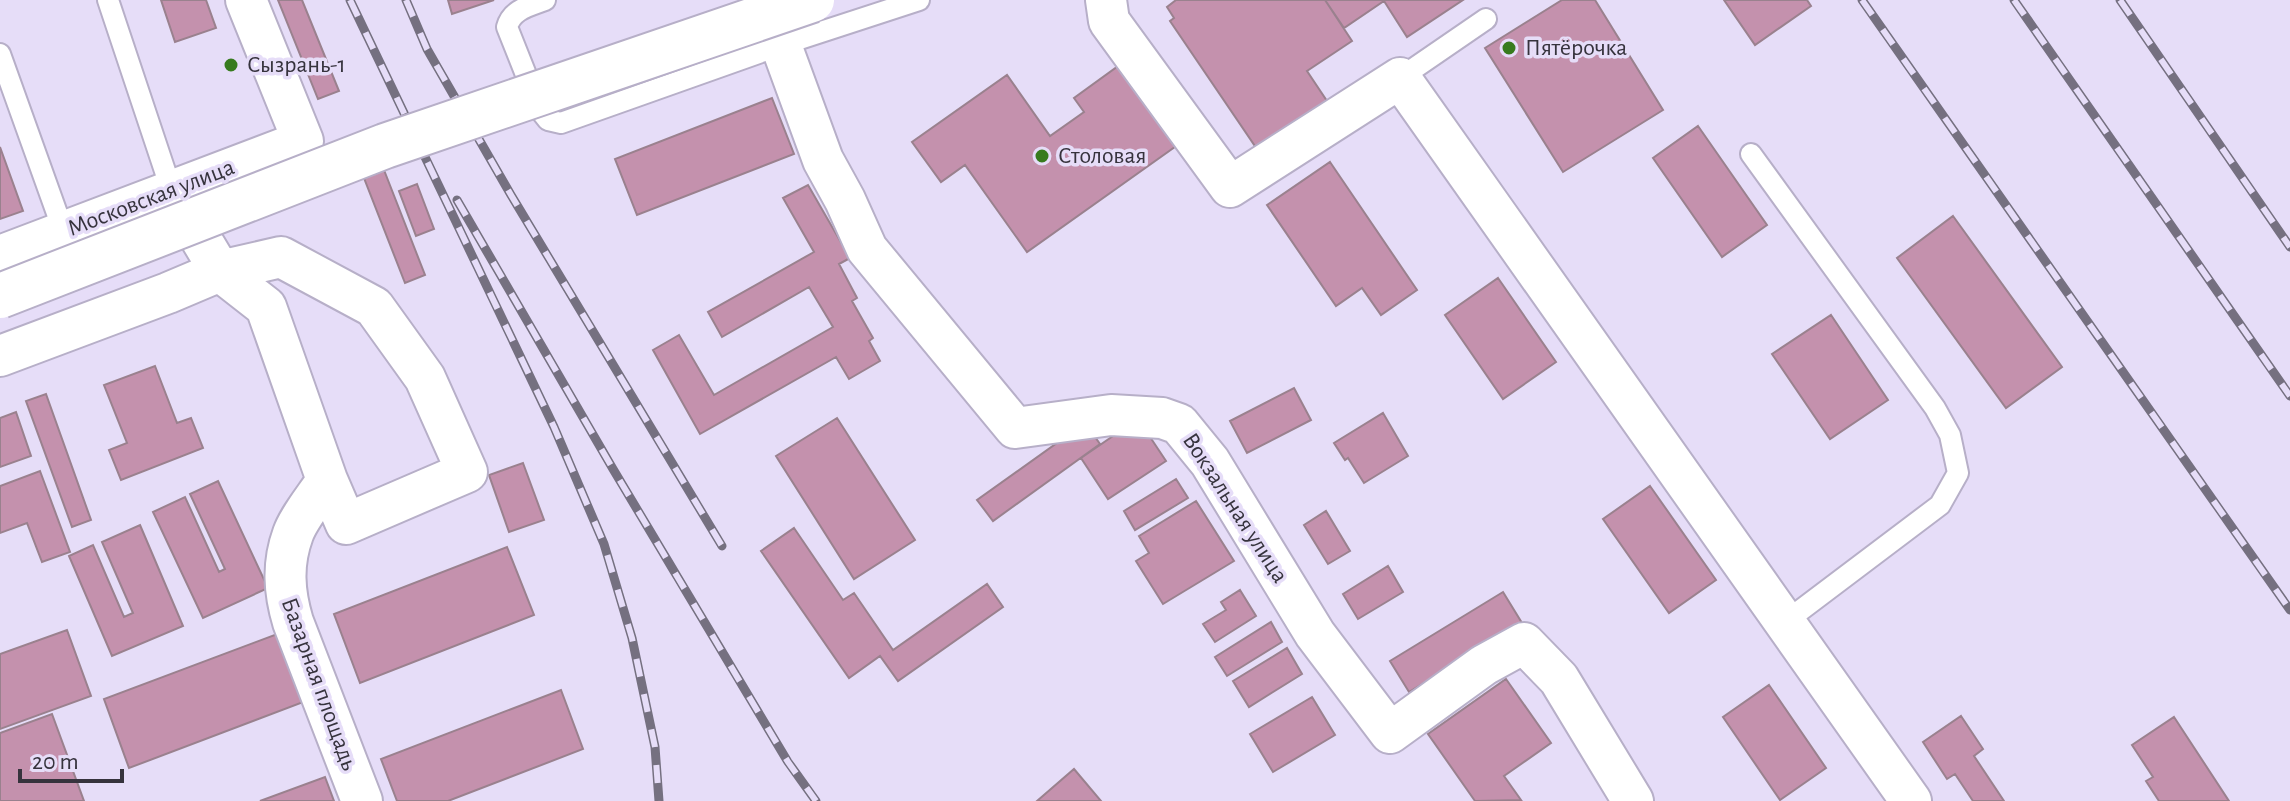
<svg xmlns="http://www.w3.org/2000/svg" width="2290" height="801" viewBox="0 0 2290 801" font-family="'Alegreya Sans',sans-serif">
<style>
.building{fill:#c491ad;stroke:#9a818e;stroke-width:2}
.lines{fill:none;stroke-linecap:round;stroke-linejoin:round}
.lane-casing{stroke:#b7afc8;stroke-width:24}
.street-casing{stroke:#b7afc8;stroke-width:44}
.lane{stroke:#fff;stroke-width:20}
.street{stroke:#fff;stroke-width:40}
.rail-casing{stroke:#757080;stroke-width:9}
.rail{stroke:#e6ddf8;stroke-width:6;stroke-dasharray:18;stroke-linecap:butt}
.secondary-bridge-casing{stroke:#b7afc8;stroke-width:48;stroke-linecap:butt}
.secondary-bridge{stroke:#fff;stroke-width:44}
.poi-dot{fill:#377b1e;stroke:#e6ddf8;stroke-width:3}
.labels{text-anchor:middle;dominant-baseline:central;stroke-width:7;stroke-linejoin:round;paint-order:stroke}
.poi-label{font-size:24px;fill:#36333d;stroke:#e6ddf8;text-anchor:start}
.street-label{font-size:24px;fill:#36333d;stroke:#e6ddf8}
</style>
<rect width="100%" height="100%" fill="#e6ddf8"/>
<path class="building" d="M161 0H206L216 28 175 42Z
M278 0H302L339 91 318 99Z
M448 0H494L452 14Z
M1176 0H1325L1352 41 1307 71 1327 101 1257 149 1170 21 1174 18 1167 7Z
M1325 0H1463L1407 37 1384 1 1344 28Z
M1562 0H1595L1663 110 1563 172 1485 48Z
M1724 0H1807L1811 6 1755 45Z
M1121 64 1179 144 1027 252 965 165 941 182 912 142 1007 75 1050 136 1084 112 1074 98Z
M772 98 794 154 637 215 615 159Z
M1698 126 1767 225 1722 257 1653 158Z
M0 147 23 211 0 219Z
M1330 162 1417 290 1381 315 1362 288 1336 306 1267 205Z
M384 170 425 275 405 283 364 178Z
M417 184 434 229 416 236 399 191Z
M808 185 850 258 839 264 857 298 852 301 873 338 869 341 880 361 849 379 836 357 700 434 653 350 679 335 714 395 833 327 809 287 722 337 708 312 814 252 783 198Z
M1953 216 2062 367 2006 408 1897 258Z
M1498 278 1556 362 1503 399 1445 315Z
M1831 315 1888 400 1830 439 1772 354Z
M155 366 177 423 191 418 203 448 121 480 109 450 127 443 104 385Z
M1294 388 1311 420 1247 453 1230 421Z
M46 394 91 520 72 527 26 401Z
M16 412 31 456 0 467V418Z
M1383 413 1408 456 1364 483 1348 458 1345 460 1334 443Z
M837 418 915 540 854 579 776 456Z
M1138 419 1166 461 1108 499 1081 458Z
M1085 423 1100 444 993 521 977 500Z
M523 463 544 520 509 532 489 475Z
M40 471 70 552 42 562 27 523 0 533V486Z
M1176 479 1188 498 1135 530 1124 511Z
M218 481 268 588 203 618 153 512 185 497 219 572 225 569 190 494Z
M1650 486 1716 580 1669 613 1603 519Z
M1196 501 1234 561 1163 604 1136 561 1149 553 1139 536Z
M1326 511 1350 551 1328 564 1304 525Z
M140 525 183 626 112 656 69 556 93 545 124 617 133 613 102 542Z
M794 528 843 600 854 593 893 650 987 584 1003 607 898 681 880 656 849 678 761 551Z
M507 547 534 615 360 683 334 614Z
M1388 566 1403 592 1358 619 1343 594Z
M1240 590 1256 616 1215 642 1203 624 1226 610 1221 602Z
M1503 592 1522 623 1409 692 1390 661Z
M1271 622 1282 642 1227 676 1215 657Z
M67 630 91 696 0 729V654Z
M280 633 306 701 129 768 104 699Z
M1287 648 1302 674 1249 707 1233 681Z
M1506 679 1551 743 1504 776 1521 800 1475 801 1428 734Z
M1769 685 1826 768 1780 800 1723 717Z
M561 690 583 749 448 801H397L381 759Z
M1312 697 1335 735 1273 772 1250 734Z
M52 714 84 801H0V733Z
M1961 716 1983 749 1974 756 2004 801H1973L1955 774 1947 779 1923 742Z
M2174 717 2229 801H2159L2146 781 2153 777 2132 745Z
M1074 769 1101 801H1037Z
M325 777 334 801H260Z"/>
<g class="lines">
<g class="lane-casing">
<path id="lane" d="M108 0 171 189
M545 0C530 6 512 9 507 27L540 110 548 120 561 123 781 45 919 0
M0 54 63 230
M1400 78 1486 19
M1751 154 1935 408 1950 435 1958 473 1940 505 1785 622"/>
</g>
<g class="street-casing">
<path id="street" d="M771 0 781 45 823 160 845 200 867 249 1015 428 1111 415 1162 418 1179 424 1210 462 1315 634 1390 733 1484 665 1524 643 1559 679 1633 801
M1106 0 1109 21 1230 187 1400 78 1911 801
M0 256 303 141 246 0
M0 356 168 293 220 271 266 307 327 480 346 524 467 472 425 378 374 307 281 257 220 271 171 189
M327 480C317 496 299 517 293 534 282 564 284 592 293 622L362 801"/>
</g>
<use href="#lane" class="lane"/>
<use href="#street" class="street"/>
<g class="rail-casing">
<path id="rail" d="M350 0 554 427 604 544 632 638 655 747 659 801
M406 0 427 49 511 195 722 546
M1862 0 2290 610
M2014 0 2290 396
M2120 0 2290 247
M457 200 613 469 788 762 816 801"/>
</g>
<use href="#rail" class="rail"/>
<g class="secondary-bridge-casing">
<path id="secondary-bridge" d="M0 296 385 146 812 0"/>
</g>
<use href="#secondary-bridge" class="secondary-bridge"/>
</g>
<g class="poi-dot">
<circle cx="1509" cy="48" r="8"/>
<circle cx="231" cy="65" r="8"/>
<circle cx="1042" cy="156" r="8"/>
</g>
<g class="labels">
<g class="poi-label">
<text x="1525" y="48">Пятёрочка</text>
<text x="247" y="65">Сызрань-1</text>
<text x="1058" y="156">Столовая</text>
</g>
<g class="street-label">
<text transform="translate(151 198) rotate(-21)">Московская улица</text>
<text transform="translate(1235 508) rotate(57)">Вокзальная улица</text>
<text transform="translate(319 684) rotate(70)">Базарная площадь</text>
</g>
</g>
<path d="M20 769v12h102v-12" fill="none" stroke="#36333d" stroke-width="4"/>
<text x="32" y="769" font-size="24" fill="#36333d" stroke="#e6ddf8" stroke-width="6" paint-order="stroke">20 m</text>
</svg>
